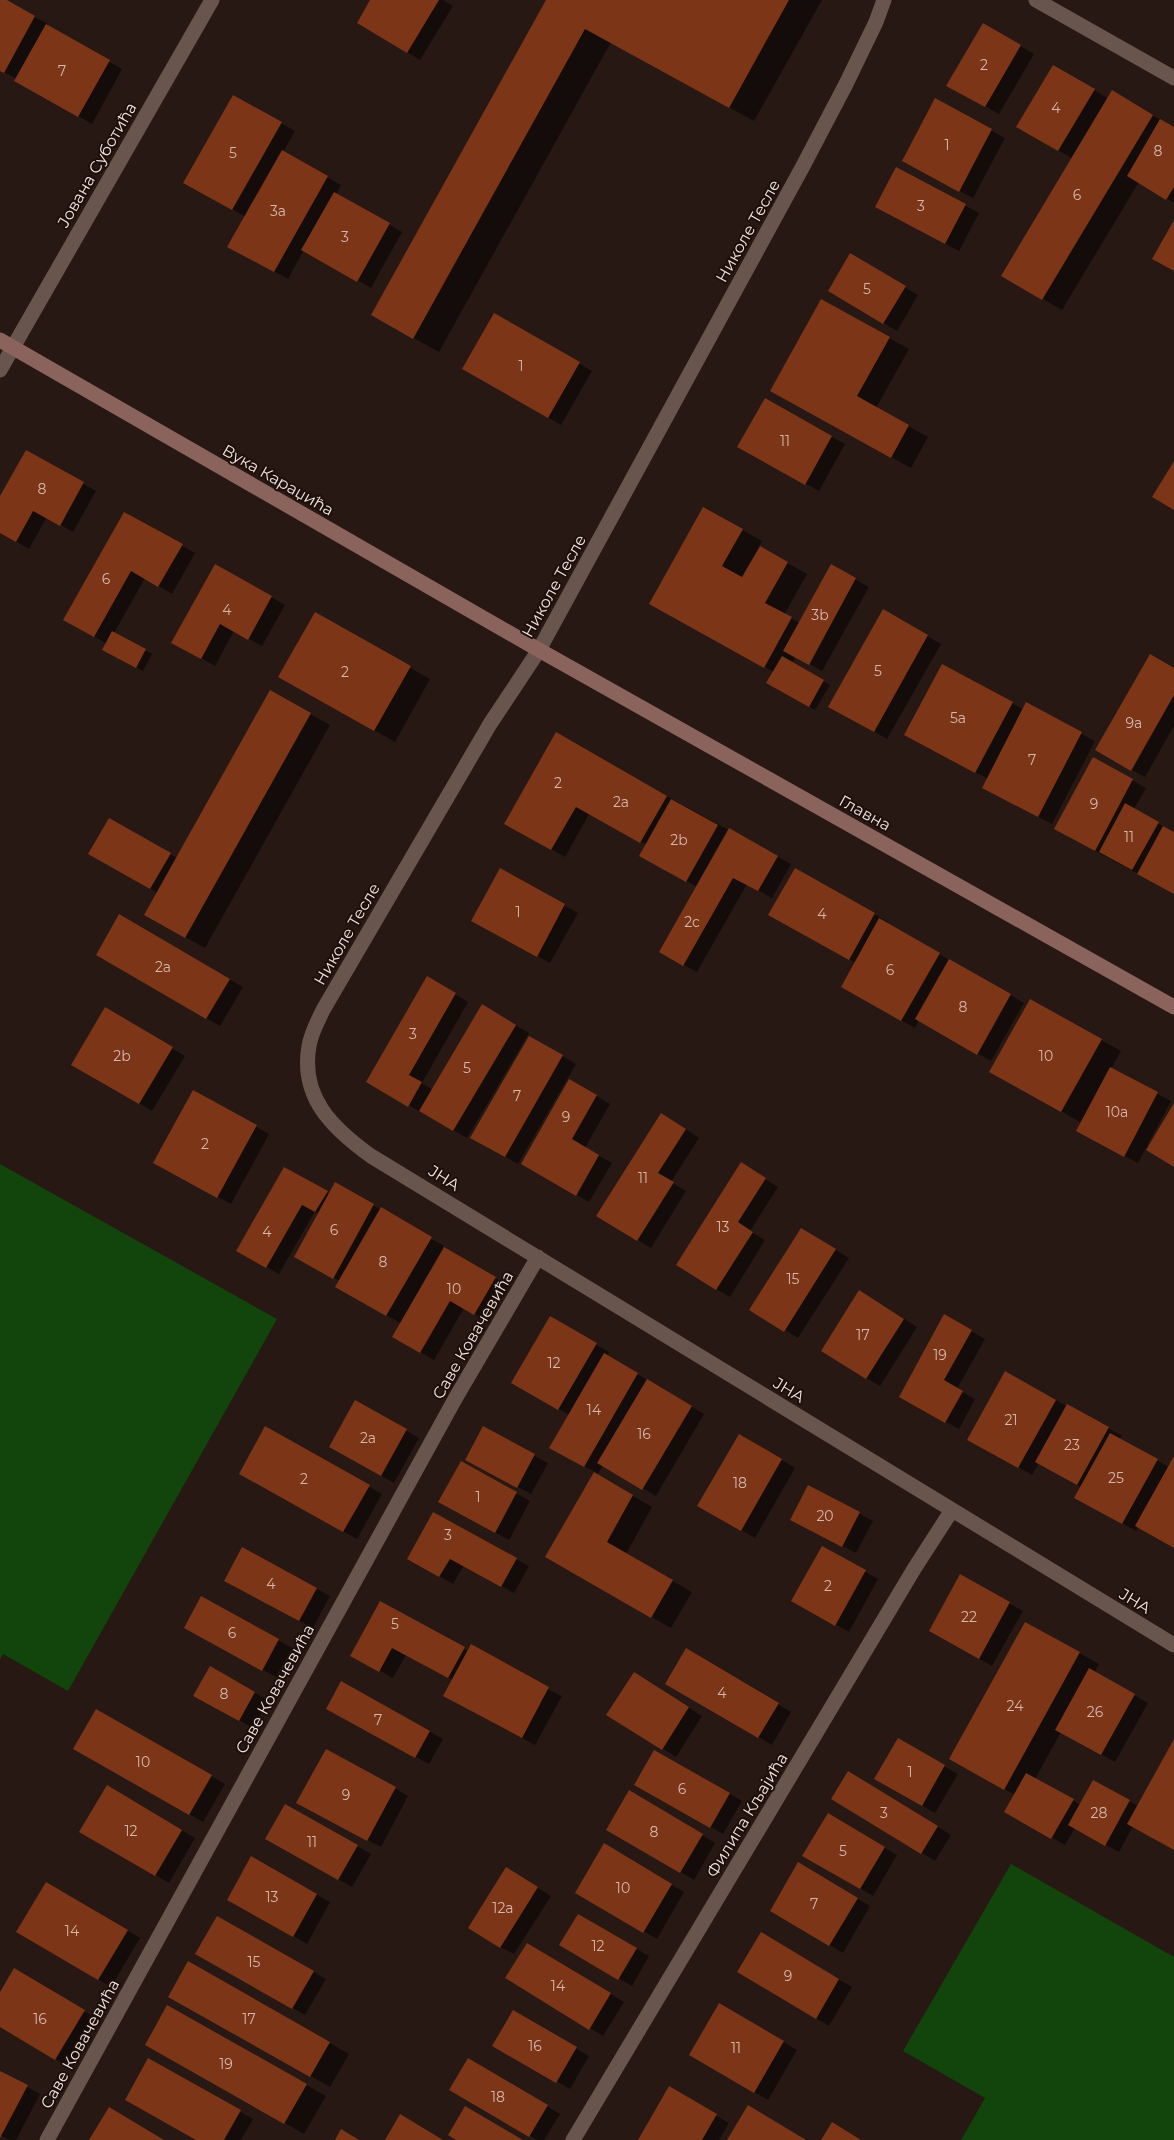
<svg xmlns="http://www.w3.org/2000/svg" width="1174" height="2140" viewBox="0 0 1174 2140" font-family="Montserrat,sans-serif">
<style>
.green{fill:#11450b}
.shadow{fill:#0007}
.building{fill:#7d3517}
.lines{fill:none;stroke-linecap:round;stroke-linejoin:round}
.minor{stroke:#67554e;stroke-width:15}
.secondary{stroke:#8a635c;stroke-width:15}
.labels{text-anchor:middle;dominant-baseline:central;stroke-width:4;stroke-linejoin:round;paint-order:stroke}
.number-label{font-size:14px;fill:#d3b9ae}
.street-label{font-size:16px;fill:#f0e5e1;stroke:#1e0f0a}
</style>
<rect width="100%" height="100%" fill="#271813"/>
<path class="green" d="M0 1164 277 1319 68 1691 3 1654 0 1659Z
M1011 1864 1174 1957V2140H961L985 2098 903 2051Z"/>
<path class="shadow" d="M0 0H4L35 17 48 24 47 26 122 69 92 124 16 81 17 79 0 70Z
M372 0H443L453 6 420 60 407 52Z
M547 0H822L754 121 611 42 439 352 397 329Z
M983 24 1034 54 999 114 948 85Z
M1054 66 1109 99 1132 103 1174 128V203L1139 182 1062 310 1003 276 1073 159 1018 127Z
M234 96 295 131 283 152 341 185 336 194 402 232 371 288 304 250 288 279 242 254 246 217 185 182Z
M936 100 1005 138 973 198 917 169Z
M897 169 979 213 959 251 890 214Z
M851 255 918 295 897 331 830 291Z
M495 315 592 371 561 425 464 369Z
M889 338 909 349 876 408 928 437 911 468 792 402Z
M765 400 845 444 819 491 739 447Z
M26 452 96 491 73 532 47 517 29 549 0 532V499Z
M704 509 762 541 759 547 807 574 784 615 800 623 832 566 869 587 822 671 796 656 792 663 830 685 815 710 768 682 774 672 651 603Z
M125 513 195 553 172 594 145 578 114 633 152 654 143 671 104 650 107 644 65 619Z
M215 565 285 605 262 646 234 631 215 666 172 642Z
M883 611 941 644 887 739 830 706Z
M315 614 430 679 395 742 280 677Z
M1174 669V726L1145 777 1096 750Z
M1012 703 1024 710 1027 704 1095 741 1052 824 997 795 988 779 919 742Z
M310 714 330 725 205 948 165 926 158 893 90 853 109 820 177 858Z
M1094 759 1146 788 1134 809 1174 833V893L1069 837Z
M615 768 791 864 772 898 747 884 697 972 660 952 697 887 641 855 647 845 589 814 565 857 506 824Z
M795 869 888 922 887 924 1024 1003 991 1061 919 1020 915 1028 842 987 856 963 770 914Z
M500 870 578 913 550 963 486 928Z
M120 916 243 987 220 1026 97 955Z
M427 978 468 1002 422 1083 433 1090 482 1006 529 1033 467 1138 367 1082Z
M105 1009 185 1056 152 1111 73 1064Z
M529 1037 576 1064 518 1164 472 1137Z
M1101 1040 1121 1051 1111 1069 1171 1101 1147 1146 1149 1147 1174 1106V1165L1146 1148 1138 1163 1091 1138 1082 1123 1011 1083Z
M570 1080 610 1104 585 1148 612 1163 589 1202 522 1163Z
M193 1091 269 1134 231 1204 168 1170Z
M675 1122 699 1138 671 1182 686 1191 651 1248 598 1216Z
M741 1164 778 1187 750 1231 765 1240 730 1297 716 1289Z
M284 1168 330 1194 336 1184 444 1246 443 1248 508 1286 488 1321 464 1308 434 1360 394 1337 402 1324 337 1287 340 1281 296 1257 319 1214 315 1211 279 1274 238 1251Z
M815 1237 849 1258 798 1338 751 1309Z
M873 1299 917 1327 880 1386 866 1378Z
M944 1316 985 1339 957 1389 975 1399 959 1429 900 1396Z
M550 1318 609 1352 607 1356 704 1414 656 1496 603 1465 597 1475 652 1507 626 1554 692 1592 671 1628 546 1557 595 1472 551 1447 569 1415 513 1383Z
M1005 1373 1108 1428 1122 1436 1119 1439 1169 1467 1174 1459V1547L1138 1527 1136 1531 1076 1497 1081 1487 1039 1463 1032 1475 969 1439Z
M355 1402 419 1438 394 1483 330 1447Z
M266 1428 382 1494 357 1539 241 1474Z
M484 1428 548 1463 531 1494 480 1467Z
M740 1435 795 1468 755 1538 699 1506Z
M461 1463 530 1501 509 1540 453 1510Z
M809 1487 873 1521 856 1553 805 1527Z
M822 1548 878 1579 849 1632 793 1601Z
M243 1549 330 1596 313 1628 239 1588Z
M409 1559H516L529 1566 514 1593 464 1565 453 1584Z
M961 1576 1023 1611 992 1666 930 1631Z
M201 1598 292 1648 276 1677 199 1635Z
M380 1603 468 1651 562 1696 535 1745 458 1703 453 1680 406 1655 393 1678 352 1655Z
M1026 1623 1099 1664 1094 1673 1148 1703 1115 1762 1061 1732 1035 1779 1081 1805 1094 1781 1138 1806 1174 1742V1849L1133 1826 1119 1852 1075 1828 1065 1845 1006 1812 1015 1795 970 1770Z
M687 1650 791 1712 772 1745 667 1683Z
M210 1668 268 1700 253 1728 195 1696Z
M647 1681 702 1716 676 1757 608 1714Z
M342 1683 443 1739 429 1764 341 1716Z
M97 1711 225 1784 203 1822 75 1749Z
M898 1740 958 1774 935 1813 876 1779Z
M655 1751 742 1801 723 1834 636 1784Z
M862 1781 951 1835 935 1861 922 1853Z
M107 1787 195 1838 169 1883 81 1831Z
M395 1788 408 1796 381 1847 311 1810Z
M630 1792 715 1843 694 1880 608 1829Z
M285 1806 371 1854 352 1887 266 1838Z
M828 1814 897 1855 873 1896 804 1855Z
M604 1845 684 1892 657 1939 577 1892Z
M252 1858 330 1902 307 1944 229 1899Z
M799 1864 870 1906 843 1953 771 1910Z
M520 1877 551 1896 514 1954 500 1947Z
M47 1883 140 1938 111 1987 18 1932Z
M578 1915 649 1956 632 1986 561 1944Z
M218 1917 326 1979 305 2015 197 1954Z
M761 1934 852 1987 829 2026 739 1972Z
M541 1952 624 2002 603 2036 590 2028Z
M189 1963 349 2054 330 2087 170 1996Z
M14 1970 97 2019 69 2067 0 2026V1994Z
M720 2005 797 2050 768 2100 690 2054Z
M167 2007 326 2096 304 2134 146 2044Z
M514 2011 589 2056 570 2089 494 2045Z
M468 2059 560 2114 544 2140H537L451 2089Z
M149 2060 253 2119 241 2140H198Z
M0 2072 40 2094 16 2140H10L0 2135Z
M669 2088 729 2123 719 2140H639Z"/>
<path class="building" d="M0 0H7L35 16 4 73 0 71Z
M370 0H439L407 53 357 23Z
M546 0H789L729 108 585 29 413 339 371 315Z
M983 23 1021 45 985 107 946 86Z
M46 24 110 60 78 117 14 81Z
M1053 65 1095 89 1058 151 1016 127Z
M1112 90 1153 115 1042 300 1001 276Z
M233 95 282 122 232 210 183 183Z
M935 98 992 129 959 192 902 161Z
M1160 119 1174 127V187L1166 200 1127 176Z
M282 150 328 176 274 272 227 247Z
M896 167 966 204 945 244 875 207Z
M334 192 390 223 357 282 301 250Z
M1174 220V271L1152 259Z
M850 253 906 286 883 324 828 291Z
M821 299 890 337 857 396 909 425 891 458 770 391Z
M494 313 580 362 548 418 462 369Z
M765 398 832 436 805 485 737 447Z
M26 450 84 482 60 526 33 511 16 542 0 533V496Z
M1174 461V510L1152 497Z
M703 507 743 529 722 566 742 577 760 546 788 562 765 603 792 617 764 668 649 604Z
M124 512 183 544 158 587 131 571 94 637 63 620Z
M215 564 272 596 248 640 220 624 201 659 171 643Z
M831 564 856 578 809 665 783 651Z
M883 609 928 635 874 732 828 707Z
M315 612 411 666 374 731 278 677Z
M112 631 146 649 136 668 102 650Z
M1150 654 1174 668V695L1131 771 1095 750Z
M782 656 824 680 809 707 766 683Z
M942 664 1013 702 975 773 904 735Z
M270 690 311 713 185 938 144 915Z
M1026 702 1082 732 1038 817 982 788Z
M556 732 667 796 640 843 576 807 551 850 504 824Z
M1093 757 1133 779 1095 851 1054 829Z
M671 799 718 825 686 882 639 856Z
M1125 803 1159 822 1132 870 1099 852Z
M109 818 171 853 150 889 88 854Z
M1163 826 1174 832V894L1137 874Z
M729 828 778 856 758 891 733 878 683 966 659 952Z
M500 868 565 904 537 957 471 921Z
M795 868 875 913 849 960 768 915Z
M119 914 230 979 206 1019 96 955Z
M879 918 940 953 901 1021 841 987Z
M949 959 1011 994 977 1055 915 1019Z
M427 976 456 993 409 1075 422 1082 408 1107 366 1082Z
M1030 999 1102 1039 1061 1112 989 1072Z
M482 1004 516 1025 453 1131 419 1111Z
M105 1007 173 1047 139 1104 71 1065Z
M529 1036 563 1055 505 1157 470 1138Z
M1110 1067 1158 1092 1124 1157 1076 1131Z
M569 1079 597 1095 572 1139 599 1155 576 1196 521 1164Z
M193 1090 257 1125 217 1198 153 1163Z
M1174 1103V1167L1146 1150Z
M661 1113 686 1129 658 1173 674 1182 637 1241 596 1216Z
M741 1162 766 1178 738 1222 753 1232 716 1290 676 1265Z
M284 1167 328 1191 315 1212 302 1205 266 1268 236 1251Z
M335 1182 374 1204 333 1279 294 1257Z
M381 1207 432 1237 386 1316 335 1287Z
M801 1228 836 1249 784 1332 749 1310Z
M444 1247 496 1277 474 1315 450 1301 420 1353 392 1337Z
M859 1290 904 1319 866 1379 821 1351Z
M944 1314 972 1330 944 1380 963 1391 945 1423 899 1397Z
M550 1316 597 1343 558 1410 511 1383Z
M604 1353 638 1373 584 1467 549 1448Z
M1005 1371 1056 1400 1018 1468 967 1440Z
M647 1379 692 1406 642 1490 597 1463Z
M355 1400 407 1429 381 1476 329 1447Z
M1067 1404 1109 1427 1077 1485 1035 1462Z
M265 1426 370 1485 343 1532 239 1474Z
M483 1426 535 1454 517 1488 465 1460Z
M1110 1433 1158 1459 1122 1524 1074 1498Z
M739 1434 782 1459 741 1531 697 1506Z
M1174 1456V1548L1135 1526Z
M461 1461 517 1492 495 1533 438 1502Z
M594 1472 633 1495 607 1542 673 1580 651 1618 545 1557Z
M808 1485 860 1512 842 1547 790 1520Z
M433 1512 517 1558 501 1587 450 1559 439 1577 407 1559Z
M822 1546 866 1570 835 1626 791 1601Z
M242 1547 317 1588 299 1621 224 1581Z
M960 1574 1010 1602 979 1659 929 1631Z
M201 1596 279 1639 262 1671 184 1628Z
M380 1601 465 1647 448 1678 392 1648 379 1672 350 1656Z
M1025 1622 1080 1652 1004 1790 949 1759Z
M471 1644 549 1687 522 1738 443 1696Z
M686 1648 779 1703 758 1738 665 1684Z
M210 1666 255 1692 239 1721 193 1696Z
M1089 1668 1135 1694 1101 1755 1055 1730Z
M634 1672 689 1707 662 1750 606 1715Z
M341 1681 430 1731 415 1758 326 1709Z
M96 1709 212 1775 189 1815 73 1749Z
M898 1738 945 1765 922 1806 874 1779Z
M1174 1739V1850L1127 1824Z
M326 1749 396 1787 367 1841 296 1803Z
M654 1750 730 1793 710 1828 634 1785Z
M848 1771 938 1826 921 1854 831 1799Z
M1026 1773 1074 1799 1051 1839 1004 1812Z
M1093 1780 1130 1800 1105 1846 1068 1825Z
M107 1785 182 1830 155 1876 79 1832Z
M629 1790 703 1834 680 1873 606 1830Z
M285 1804 358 1845 338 1880 265 1839Z
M828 1813 885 1847 860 1889 802 1856Z
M604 1843 672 1884 643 1933 575 1893Z
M251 1856 317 1894 293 1937 227 1900Z
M798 1862 858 1898 829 1946 770 1911Z
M506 1867 538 1887 500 1948 468 1928Z
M46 1882 128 1930 98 1980 16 1932Z
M578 1914 637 1948 618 1980 559 1945Z
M217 1916 314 1971 292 2009 195 1954Z
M761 1932 839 1979 816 2019 737 1972Z
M527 1943 611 1993 589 2030 505 1978Z
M188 1961 330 2042 310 2077 168 1997Z
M14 1968 85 2010 55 2060 0 2027V1992Z
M719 2003 784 2041 754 2093 689 2055Z
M167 2005 307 2084 284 2124 145 2045Z
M513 2010 577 2047 556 2083 492 2046Z
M148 2058 241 2110 224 2140H196L125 2100Z
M468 2058 548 2105 529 2137 449 2090Z
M0 2071 28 2085 0 2138Z
M669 2086 717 2114 702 2140H638Z
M748 2105 806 2140H727Z
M465 2106 523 2140H456L448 2135Z
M109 2107 164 2140H89Z
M400 2114 443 2140H385Z
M832 2122 861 2140H821Z
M341 2129 359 2140H335Z"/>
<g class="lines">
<path class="minor" d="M884 0 876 22 846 84 803 166 539 650 490 724 323 1010C318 1021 311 1033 309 1046 300 1097 332 1128 371 1156L1174 1645
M1036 0 1174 78
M0 370 212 0
M47 2140 455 1399 538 1257
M573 2140 914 1569 952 1510"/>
<path class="secondary" d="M0 340 539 650 1174 1007"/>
</g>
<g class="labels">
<g class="number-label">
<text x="984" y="65">2</text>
<text x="62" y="71">7</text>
<text x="1056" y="108">4</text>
<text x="947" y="145">1</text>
<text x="1158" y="151">8</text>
<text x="233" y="153">5</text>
<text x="1077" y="195">6</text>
<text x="921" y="206">3</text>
<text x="278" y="211">3a</text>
<text x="345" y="237">3</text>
<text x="867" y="289">5</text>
<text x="521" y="366">1</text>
<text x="785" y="441">11</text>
<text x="42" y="489">8</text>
<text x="106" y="579">6</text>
<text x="227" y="610">4</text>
<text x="820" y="615">3b</text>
<text x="878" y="671">5</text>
<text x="345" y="672">2</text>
<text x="958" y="718">5a</text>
<text x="1134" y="723">9a</text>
<text x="1032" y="760">7</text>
<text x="558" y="783">2</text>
<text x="621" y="802">2a</text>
<text x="1094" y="804">9</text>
<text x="1129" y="837">11</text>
<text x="679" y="840">2b</text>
<text x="518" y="912">1</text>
<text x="822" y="914">4</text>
<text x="692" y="922">2c</text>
<text x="163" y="967">2a</text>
<text x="890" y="970">6</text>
<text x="963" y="1007">8</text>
<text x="413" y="1034">3</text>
<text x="122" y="1056">2b</text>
<text x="1046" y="1056">10</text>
<text x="467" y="1068">5</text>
<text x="517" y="1096">7</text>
<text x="1117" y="1112">10a</text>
<text x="566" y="1117">9</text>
<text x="205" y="1144">2</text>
<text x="643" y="1178">11</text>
<text x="723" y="1227">13</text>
<text x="334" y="1230">6</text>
<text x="267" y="1232">4</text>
<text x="383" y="1262">8</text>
<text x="793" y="1279">15</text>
<text x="454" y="1289">10</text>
<text x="863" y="1335">17</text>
<text x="940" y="1355">19</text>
<text x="554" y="1363">12</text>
<text x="594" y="1410">14</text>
<text x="1011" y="1420">21</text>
<text x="644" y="1434">16</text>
<text x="368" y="1438">2a</text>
<text x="1072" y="1445">23</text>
<text x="1116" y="1478">25</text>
<text x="304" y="1479">2</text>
<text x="740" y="1483">18</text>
<text x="478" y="1497">1</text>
<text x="825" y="1516">20</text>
<text x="448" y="1535">3</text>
<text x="271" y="1584">4</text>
<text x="828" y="1586">2</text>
<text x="969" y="1617">22</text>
<text x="395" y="1624">5</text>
<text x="232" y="1633">6</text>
<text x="722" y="1693">4</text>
<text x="224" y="1694">8</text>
<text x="1015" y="1706">24</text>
<text x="1095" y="1712">26</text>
<text x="378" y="1720">7</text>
<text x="143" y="1762">10</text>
<text x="910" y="1772">1</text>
<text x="682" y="1789">6</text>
<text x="346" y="1795">9</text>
<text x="884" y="1813">3</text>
<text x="1099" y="1813">28</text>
<text x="131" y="1831">12</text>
<text x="654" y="1832">8</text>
<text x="312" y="1842">11</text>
<text x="843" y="1851">5</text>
<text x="623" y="1888">10</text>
<text x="272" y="1897">13</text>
<text x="814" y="1904">7</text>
<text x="503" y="1908">12a</text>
<text x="72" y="1931">14</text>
<text x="598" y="1946">12</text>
<text x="254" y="1962">15</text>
<text x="788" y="1976">9</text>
<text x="558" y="1986">14</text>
<text x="40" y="2019">16</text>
<text x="249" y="2019">17</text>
<text x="535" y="2046">16</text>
<text x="736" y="2048">11</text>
<text x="226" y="2064">19</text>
<text x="498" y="2097">18</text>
</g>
<g class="street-label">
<text transform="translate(97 165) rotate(-60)">Јована Суботића</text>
<text transform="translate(748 231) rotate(-61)">Николе Тесле</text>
<text transform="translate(278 480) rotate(30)">Вука Караџића</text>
<text transform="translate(554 586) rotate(-61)">Николе Тесле</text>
<text transform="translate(865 813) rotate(29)">Главна</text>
<text transform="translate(347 934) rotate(-60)">Николе Тесле</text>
<text transform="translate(444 1178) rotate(32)">ЈНА</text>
<text transform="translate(473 1335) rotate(-60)">Саве Ковачевића</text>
<text transform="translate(789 1390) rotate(31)">ЈНА</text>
<text transform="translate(1135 1601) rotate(31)">ЈНА</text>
<text transform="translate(275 1689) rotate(-61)">Саве Ковачевића</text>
<text transform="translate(747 1815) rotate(-59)">Филипа Кљајића</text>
<text transform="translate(80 2044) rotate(-61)">Саве Ковачевића</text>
</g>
</g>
</svg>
